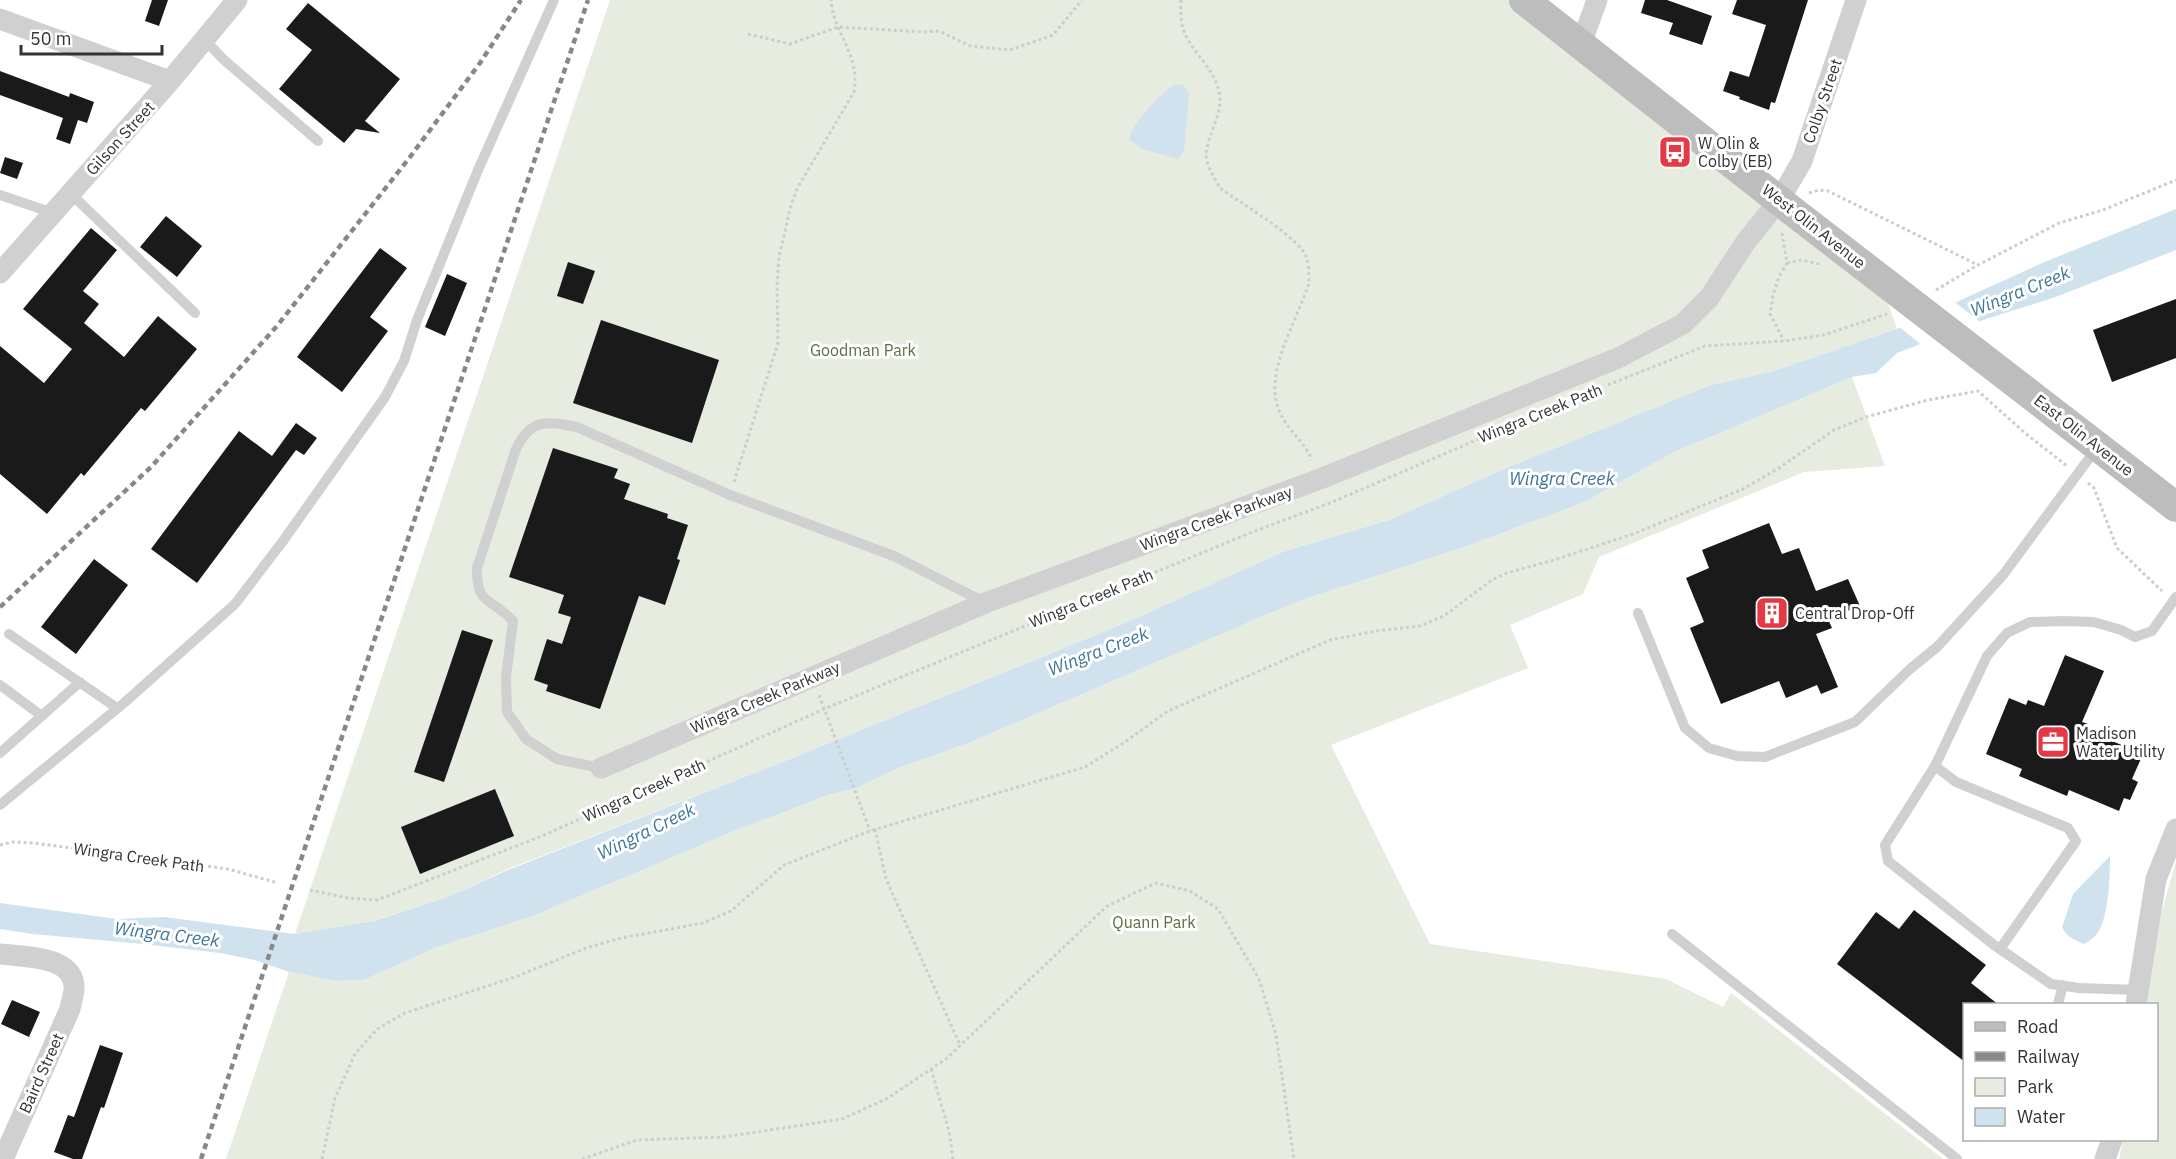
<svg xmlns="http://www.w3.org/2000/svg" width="2176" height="1159" viewBox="0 0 2176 1159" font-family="'IBM Plex Sans',sans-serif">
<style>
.green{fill:#e6ecdf}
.water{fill:#cfe2ee}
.pier{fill:#fff}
.building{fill:#1a1a1a}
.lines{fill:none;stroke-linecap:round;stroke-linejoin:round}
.path{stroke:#cdcdcd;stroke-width:3;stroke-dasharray:3 3;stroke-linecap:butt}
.lane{stroke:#d0d0d0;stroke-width:10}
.street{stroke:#d0d0d0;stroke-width:21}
.secondary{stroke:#bdbdbd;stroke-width:30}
.rail{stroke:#888;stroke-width:4.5;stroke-dasharray:6 4.5;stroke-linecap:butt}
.labels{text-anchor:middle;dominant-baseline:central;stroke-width:6;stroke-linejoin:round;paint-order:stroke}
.street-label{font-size:16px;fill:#333;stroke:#fff}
.poi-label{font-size:16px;fill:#333;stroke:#fff;text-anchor:start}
.park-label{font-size:16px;fill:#56703f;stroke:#fff}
.water-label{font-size:18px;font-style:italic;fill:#3f7597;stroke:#fff}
</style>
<rect width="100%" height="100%" fill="#fff"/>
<path class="green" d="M610 0H1524L1879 277 1897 329 1770 372 1711 385 1511 466 1389 520 1285 551 1123 624 790 759 508 869 450 896 373 921 295 934Z
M1852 377 1885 466 1804 472 1599 557 1583 594 1510 625 1528 668 1331 745 1430 944 1666 979 1723 1007 1731 993 1943 1159H226L289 972 336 981 364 980 437 947 533 916 737 830 828 795 856 788 896 769 971 742 1296 602 1464 547 1585 502 1672 453Z
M2176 861V1159H2119L2123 1140H2156V1004H2146L2160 918Z"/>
<path class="water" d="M1176 84 1183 85 1189 94 1184 151 1178 159 1142 149 1129 139C1132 124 1162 91 1176 84Z
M2176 209V250L2053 298 1989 318 1897 353 1876 373 1852 377 1672 453 1585 502 1464 547 1296 602 971 742 896 769 856 788 828 795 737 830 533 916 437 947 364 980 336 981 289 972 255 960 220 953 143 944 33 934 0 929V903L117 919 164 917 295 934 374 921 450 896 508 870 790 759 1123 624 1285 551 1389 520 1511 466 1711 385 1770 372 1897 329 2042 263Z
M2110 856C2110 875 2109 920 2096 935 2093 939 2088 941 2084 944 2074 940 2067 937 2062 927L2073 894Z"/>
<path class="pier" d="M1952 300 1983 324 1924 347 1897 325Z"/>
<path class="building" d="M152 0H168L159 26 145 21Z
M1645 0H1667L1712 16 1702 45 1669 34 1673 23 1641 13Z
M1737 0H1808L1775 103 1771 102 1769 110 1739 99 1740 97 1723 91 1730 71 1749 77 1766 25 1732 14Z
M308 3 400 79 365 121 380 133 356 129 344 143 279 89 312 50 286 29Z
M0 71 69 97 70 93 94 102 87 123 78 120 70 144 56 139 63 118 0 95Z
M5 157 23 163 17 179 0 173Z
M166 216 202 246 177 277 140 247Z
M91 228 117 250 83 291 99 304 84 323 124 357 158 316 197 349 145 411 141 408 84 476 81 473 47 514 0 474V346L44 383 72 349 23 309Z
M380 248 407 268 370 317 388 331 342 392 297 357Z
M568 262 595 271 583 304 557 296Z
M447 274 467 283 445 336 425 327Z
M2176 299V358L2112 382 2093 330Z
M601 320 719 360 692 443 573 403Z
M296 423 317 438 304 455 296 450 197 583 151 549 239 431 272 456Z
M553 448 618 469 614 478 630 484 624 499 668 514 667 518 688 525 677 559 680 560 665 605 639 596 600 709 546 691 548 685 534 680 547 639 562 644 571 617 558 613 564 595 509 577Z
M1769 523 1782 554 1799 548 1816 591 1848 579 1860 606 1828 619 1832 628 1816 634 1838 687 1821 694 1817 685 1786 698 1779 681 1721 704 1690 628 1704 622 1686 578 1709 568 1702 550Z
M94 559 128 585 76 654 41 627Z
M462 630 493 640 444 782 414 772Z
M2065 655 2104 671 2082 722 2088 724 2086 730 2143 754 2132 779 2138 782 2130 800 2124 798 2119 811 2069 790 2067 796 2019 776 2022 769 1986 754 2009 698 2026 705 2028 700 2044 706Z
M495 789 514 836 420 874 401 827Z
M1914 910 1986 965 1971 983 1999 1005H1965V1062L1837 964 1876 912 1899 929Z
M12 1000 40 1012 29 1037 1 1024Z
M100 1045 123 1053 104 1108 101 1107 82 1159H73L54 1152 68 1115 74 1117Z"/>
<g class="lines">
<path class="path" d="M1181 0C1180 13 1181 29 1188 40 1199 58 1214 71 1219 91 1224 113 1208 133 1206 154 1206 165 1215 179 1220 188 1242 204 1287 230 1303 251 1309 259 1309 273 1309 283 1298 319 1263 373 1279 410 1286 429 1305 442 1312 460
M748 34 790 44 838 27 923 32 939 31 970 46 1010 50 1053 35 1082 0
M1809 193 1819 190 1828 191 1978 265
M1782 233 1787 263 1779 277 1773 295 1770 314 1784 341
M1787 263 1801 260 1820 264
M1936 290 1978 265 2059 223 2103 210 2176 180
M1608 385 1705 346 1784 341 1824 335 1887 314
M734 482 778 343 777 285 779 257 791 205 798 187 854 92C860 52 834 36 831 0
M2088 483 2094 488 2117 548 2162 591
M819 695 870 831
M875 829 886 879 960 1045
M0 845 13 842 34 843 228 869 278 883
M310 890 348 898 377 900 421 883 542 836 824 709 1255 531 1330 503 1516 423
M931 1069 949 1131 953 1159
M322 1159 335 1098 355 1054 377 1029 405 1013 515 977 586 948 621 938 703 923 731 911 784 865 870 831 1085 767 1122 744 1168 711 1330 640 1376 631 1420 626 1444 616 1492 580 1507 573 1554 560 1633 534 1743 489 1779 468 1834 430 1866 417 1928 400 1978 391 2025 433 2067 466
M582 1159 637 1140 724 1137 842 1119 888 1098 946 1059 1107 906 1156 883 1190 891 1218 909 1259 979 1276 1035 1294 1159"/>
<path class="lane" d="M204 39 223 59 318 141
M70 193 195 313
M0 195 53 213
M1638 613 1685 728 1709 748 1737 756 1765 757 1855 722 1910 669 1937 647 2003 575 2096 449
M9 634 117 708
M0 685 42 716
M0 753 80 682
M1935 766 1956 782 2068 828 2076 841 2000 949
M601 768 557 759 526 739 507 712 506 677 513 621C491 597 476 606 477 568L516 449C531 418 547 421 577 427L730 495 894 556 984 602
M0 805 124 703 235 604 283 541 385 397 404 361 417 320 478 170 554 0
M1672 934 1957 1159
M2138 990 2079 988 2051 984 1994 945 1888 861 1885 845 1935 766 1987 656 2007 633 2030 622 2064 621 2094 622 2121 630 2135 637 2152 631 2176 597
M2058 1004 2063 985"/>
<path class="street" d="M0 19 170 81
M1581 44 1597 0
M0 273 170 81 237 0
M601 768 985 603 1320 479 1618 358 1683 324 1709 298 1745 243 1780 199 1802 161 1856 0
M0 954C22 957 71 955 74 985 75 992 71 1002 70 1009L3 1159
M2136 1004 2156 879 2176 829
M2105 1159 2112 1140"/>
<path class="secondary" d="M1524 0 1795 213 2176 507"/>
<path class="rail" d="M0 607 151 467 277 326 410 157 480 63 521 0
M201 1159 588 0"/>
</g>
<defs>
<g id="bus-square" transform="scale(1.725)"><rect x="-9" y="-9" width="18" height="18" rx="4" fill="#e63946" stroke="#fff"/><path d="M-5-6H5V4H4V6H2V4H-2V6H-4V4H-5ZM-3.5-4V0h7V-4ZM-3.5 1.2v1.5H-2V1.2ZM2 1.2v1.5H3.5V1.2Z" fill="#fff"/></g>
<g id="building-square" transform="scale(1.725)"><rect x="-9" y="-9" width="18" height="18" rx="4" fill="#e63946" stroke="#fff"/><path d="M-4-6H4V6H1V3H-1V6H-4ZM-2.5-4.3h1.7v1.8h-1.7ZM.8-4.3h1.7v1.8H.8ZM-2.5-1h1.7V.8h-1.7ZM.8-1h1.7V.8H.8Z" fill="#fff"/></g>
<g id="office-square" transform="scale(1.725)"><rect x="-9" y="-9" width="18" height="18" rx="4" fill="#e63946" stroke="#fff"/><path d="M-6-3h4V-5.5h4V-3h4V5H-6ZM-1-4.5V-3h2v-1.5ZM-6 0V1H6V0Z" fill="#fff"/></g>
</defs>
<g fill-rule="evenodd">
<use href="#bus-square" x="1675" y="152"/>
<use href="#building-square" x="1772" y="613"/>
<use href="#office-square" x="2053" y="742"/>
</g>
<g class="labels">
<g class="street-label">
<text transform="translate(1822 101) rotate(-71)">Colby Street</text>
<text transform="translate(120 138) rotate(-48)">Gilson Street</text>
<text transform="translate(1814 226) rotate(38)">West Olin Avenue</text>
<text transform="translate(1540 413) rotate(-22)">Wingra Creek Path</text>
<text transform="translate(2084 435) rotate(38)">East Olin Avenue</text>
<text transform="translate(1216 518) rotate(-20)">Wingra Creek Parkway</text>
<text transform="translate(1091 598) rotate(-22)">Wingra Creek Path</text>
<text transform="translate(765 697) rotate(-23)">Wingra Creek Parkway</text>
<text transform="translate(644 790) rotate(-24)">Wingra Creek Path</text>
<text transform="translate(139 857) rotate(8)">Wingra Creek Path</text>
<text transform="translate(41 1073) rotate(-66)">Baird Street</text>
</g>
<g class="poi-label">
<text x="1698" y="143">W Olin &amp;<tspan x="1698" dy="18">Colby (EB)</tspan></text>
<text x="1795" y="613">Central Drop-Off</text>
<text x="2076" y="733">Madison<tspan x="2076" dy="18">Water Utility</tspan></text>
</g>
<g class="park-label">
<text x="863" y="350">Goodman Park</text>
<text x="1154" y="922">Quann Park</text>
</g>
<g class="water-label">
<text transform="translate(2020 291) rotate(-22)">Wingra Creek</text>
<text x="1562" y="478">Wingra Creek</text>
<text transform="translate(1098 651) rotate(-21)">Wingra Creek</text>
<text transform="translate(646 831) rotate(-26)">Wingra Creek</text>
<text transform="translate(167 934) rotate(7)">Wingra Creek</text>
</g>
</g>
<rect x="1963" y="1003" width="195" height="138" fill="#ffffff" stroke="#adadad" stroke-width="1.5"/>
<rect x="1975" y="1022" width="30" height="9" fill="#bdbdbd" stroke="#adadad" stroke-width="1.5"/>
<text x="2017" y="1033" font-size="18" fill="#333333">Road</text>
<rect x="1975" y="1052" width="30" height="9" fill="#888888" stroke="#adadad" stroke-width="1.5"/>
<text x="2017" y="1063" font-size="18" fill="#333333">Railway</text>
<rect x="1975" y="1078" width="30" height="18" fill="#e6ecdf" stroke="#adadad" stroke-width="1.5"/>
<text x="2017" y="1093" font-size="18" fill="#333333">Park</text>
<rect x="1975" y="1108" width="30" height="18" fill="#cfe2ee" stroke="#adadad" stroke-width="1.5"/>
<text x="2017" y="1123" font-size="18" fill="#333333">Water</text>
<path d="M21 45v9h141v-9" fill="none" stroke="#333333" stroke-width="3"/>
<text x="30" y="45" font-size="18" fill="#333333" stroke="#ffffff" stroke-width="4.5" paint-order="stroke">50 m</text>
</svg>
